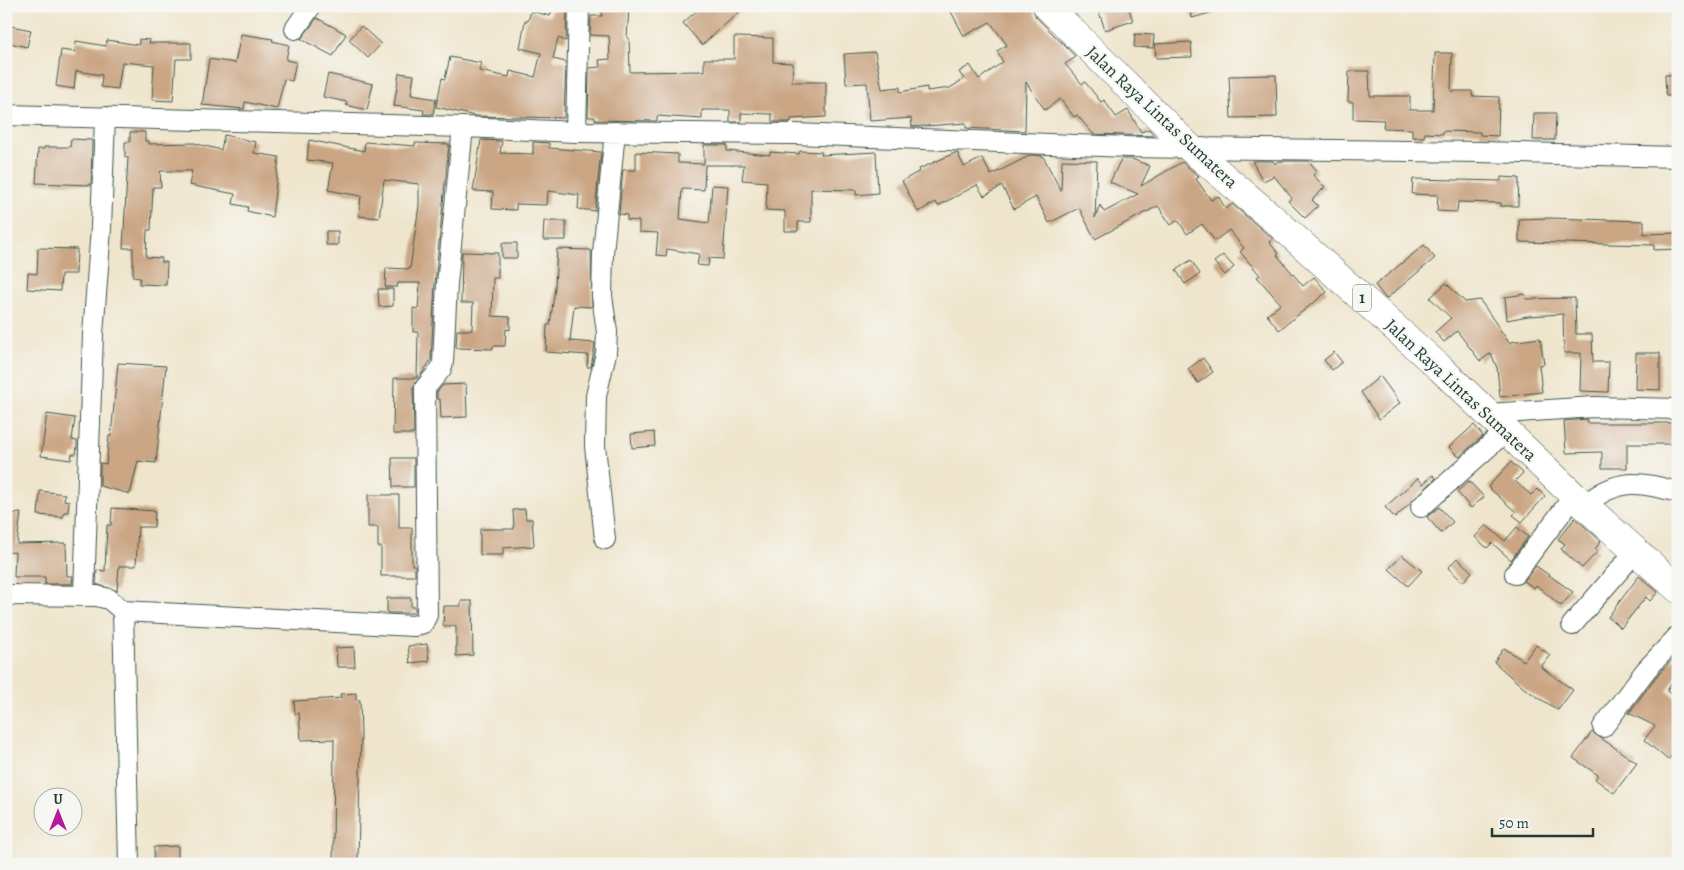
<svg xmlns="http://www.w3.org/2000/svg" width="1684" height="870" viewBox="0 0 1684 870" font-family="Alegreya,serif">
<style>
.building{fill:#cba684}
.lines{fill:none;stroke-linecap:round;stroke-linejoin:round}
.minor-casing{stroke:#3e564b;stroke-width:22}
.highway-casing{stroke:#3e564b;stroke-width:29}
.minor{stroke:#fff;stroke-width:20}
.highway{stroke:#fff;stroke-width:28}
.labels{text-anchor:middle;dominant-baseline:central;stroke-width:4.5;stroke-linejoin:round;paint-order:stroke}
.shield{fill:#f6f6f2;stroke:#60746d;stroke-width:1}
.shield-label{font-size:16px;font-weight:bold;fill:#1f3d34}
.street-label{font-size:18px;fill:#1f3d34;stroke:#f6f6f2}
</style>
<rect width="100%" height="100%" fill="#f6f6f2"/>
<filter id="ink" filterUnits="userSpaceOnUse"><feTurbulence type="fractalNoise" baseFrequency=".02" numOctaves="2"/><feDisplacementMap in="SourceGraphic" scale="10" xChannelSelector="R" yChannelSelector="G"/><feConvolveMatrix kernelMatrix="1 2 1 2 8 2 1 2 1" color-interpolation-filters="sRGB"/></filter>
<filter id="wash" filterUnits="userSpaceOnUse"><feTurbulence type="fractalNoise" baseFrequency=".0096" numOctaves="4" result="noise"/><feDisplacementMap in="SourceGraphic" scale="20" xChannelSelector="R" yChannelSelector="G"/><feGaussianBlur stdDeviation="1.12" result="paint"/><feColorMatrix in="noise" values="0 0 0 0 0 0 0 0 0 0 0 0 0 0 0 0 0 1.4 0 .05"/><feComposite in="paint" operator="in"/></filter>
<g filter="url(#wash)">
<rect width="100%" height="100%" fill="#efe5cc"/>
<g id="blocks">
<path class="building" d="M553 6H567L566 41 558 38 553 59 566 62 564 118 475 116 436 107 442 78 445 79 450 57 481 63 479 71 509 77 510 71 535 77 541 53 520 48 525 21H528L531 11 550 16Z
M702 6H746L702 45 683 23Z
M948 6H1032L1036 17 1076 57 1065 64 1082 84 1085 82 1101 102 1104 100 1116 117 1128 110 1141 132 1149 129 1155 136 1093 134 1077 115 1074 117 1060 99 1045 110 1026 82 1025 131 966 128V123L912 127 911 118 870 121 867 83 846 84 844 54 875 52 882 89 900 87V92L927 87V91L950 88 964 79 959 72 970 65 979 79 1003 62 997 51 1007 45 990 22 964 36Z
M1097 6H1128L1133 21 1105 30Z
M1189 6H1223L1224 9 1192 18Z
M602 7 629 8 627 38H629L630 72 704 71V59H734V37L773 38V62L793 63 792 82H826V117L791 119V122H772V114L741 113V122H730V110H702V119L657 116V121L595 120V117H588L589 68 600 67 599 60 610 59 609 36 590 35 591 16H602Z
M317 18 346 34 333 56 301 39Z
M6 25 31 30 27 47 6 42Z
M361 26 381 44 368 58 349 40Z
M241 34 273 39 272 41 289 45 286 60 296 62 292 81 284 79 277 109 245 102 244 109 202 105 209 59 235 63Z
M1135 34 1154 35 1153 48 1134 47Z
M139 39 150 40 149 43H191V59H176L173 101 152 100 154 65 122 62 118 89 101 87 102 75 76 71 74 89 56 86 61 50 75 52 76 41 106 46 107 40 139 45Z
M1191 42 1192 57 1156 58 1155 44Z
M1435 53H1452L1451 91H1472V96L1499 97 1498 136 1480 135V132L1443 131V134L1425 133 1424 137H1412V129L1383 128 1384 120 1353 119V102H1348L1349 71H1369L1370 96H1410V110H1433Z
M399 73 414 75 411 95 436 99 433 114H423L424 110 394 106Z
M328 74 373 84 367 110 346 105 347 102 323 97Z
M1276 75 1277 117 1231 118 1229 76Z
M1665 75H1677L1678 96H1666Z
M1534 113H1556L1555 140H1533Z
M130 132H145V141H149V144L194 143 221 150 224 135 256 142 254 153 279 157 272 217 247 211 248 207 233 204 235 194 189 185 192 171H160L161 187H153L151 230H147L146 257 162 258 161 262H167L166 285 139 284 140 278 133 277V248H123L128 157H125V142H130Z
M71 139 92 140 91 185 36 183 38 149H44V147H70Z
M309 140 364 151 365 142 415 146V143L449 144 435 283 431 360 413 387 414 434H393L394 378H417L418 332H413V308L418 309 420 283H398L397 287H385L386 268 410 269 419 205V184L384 180 379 218 359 216 361 196 328 190 333 163 307 160Z
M481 140 502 141 500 153 533 154V142L549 143V148L601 152 595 211 578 209 579 195 548 191 547 205 516 204V210L492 209 493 192 473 191Z
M704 145H727V151L770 155V152L799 154 800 151 822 152 821 155 876 152 878 193 856 195V190L811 189V222H798V231H785V211L766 210 767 182 742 180 744 165H705L704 190 682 189 680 219 709 223 712 185 728 186 723 259 709 258 708 266 697 265 699 254 667 249 666 256 656 255 658 233 639 232V221L627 220V215L619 214 623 170H636V152L678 154V163L704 164Z
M957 152 964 167 982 158 991 175 1031 155 1043 156 1061 191 1062 160 1097 161 1095 218 1100 205 1104 212 1138 194 1110 182 1121 159H1132L1150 166 1141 186 1182 162 1199 176 1196 179 1211 200 1218 196 1226 209 1232 204 1273 239 1269 242 1279 254 1277 255 1303 286 1314 277 1327 292 1279 330 1267 315 1281 304 1257 277 1260 275 1240 252 1244 248 1229 230 1215 241 1202 224 1187 234 1178 220 1171 225 1158 206 1095 239 1079 208 1049 223 1036 197 1014 209 1002 186 984 196 977 185 938 206 936 202 918 212 902 181 920 171 919 169Z
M1252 161H1273L1275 164 1278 161H1309L1317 171 1313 175 1325 187 1312 200 1318 206 1305 218 1288 201 1292 198 1274 176 1263 181Z
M1501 177 1519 178 1518 206H1501V203L1458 202 1457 212 1437 211 1438 195 1412 194 1413 179 1501 181Z
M1549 218 1644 221V234L1678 233V249L1654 250V245L1519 242V219Z
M544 221H566V240H543Z
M326 231H338V245H326Z
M502 243H517V258H502Z
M1424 245 1435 258 1386 299 1375 285Z
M38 248 77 249 76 274H61L60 291 27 289 28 273 37 274Z
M557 249 591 250 592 307 574 306 570 341 595 343 591 367H587L588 355 546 352 547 325H550L555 287Z
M462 252 498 253V278H493L492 316 510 317V330L506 329 505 346H493V349L456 348 457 330H472L473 303H461Z
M1223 255 1234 267 1225 275 1214 262Z
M1191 260 1200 274 1185 284 1176 270Z
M1446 283 1465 302 1480 300 1510 344V342L1540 338 1544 364 1539 365 1542 392 1500 397 1497 368 1491 353 1480 361 1457 331 1444 342 1435 332 1451 318 1430 298Z
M378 289H393V306L379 307Z
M1525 294 1526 299 1575 298 1576 334H1592L1593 362H1609L1608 392 1580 391 1581 353H1564L1563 314 1528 316 1507 320 1505 297Z
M1334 352 1342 362 1332 370 1324 360Z
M1636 353H1660V390L1635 389Z
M1203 358 1213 372 1198 383 1188 369Z
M118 363 166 366 156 463 138 461 130 494 100 486V463L106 464 109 436H111Z
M1380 376 1400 403 1379 419 1361 392Z
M466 384 467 417 441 418 440 399H437V392L443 385Z
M47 414 75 418 72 440 77 441V447L76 454H72L71 460 41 456Z
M1587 419V423H1678V444H1627V468H1602V452L1566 453 1564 421Z
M1474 425 1483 436 1459 457 1449 447Z
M654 432 655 446 632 448 631 434Z
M392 458H414V487H393Z
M1511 462 1523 473 1515 481 1531 495 1537 489 1545 496 1522 522 1513 515 1516 512 1488 487Z
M1433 475 1436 478 1395 518 1385 507 1418 478 1423 484Z
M1469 481 1484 497 1471 508 1457 492Z
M40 491 65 494 64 500 69 501 68 512H64L63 517 38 515Z
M368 495H399V528H412V565H415V576H381V547H378V527H368Z
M1439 507 1453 522 1441 533 1427 517Z
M112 508 155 511 154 527H138L136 566H119L117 591 96 584 97 570 105 571 107 525H111Z
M525 509 526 519H532L534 546 503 548V555H480V529H514L513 510Z
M21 513 17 544 66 543 67 576H73L72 584H45V577H14L15 552 6 553V514Z
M1575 518 1601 541 1595 549 1598 551 1582 568 1561 549 1565 544 1558 539Z
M1486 525 1505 541 1517 527 1528 537 1511 560 1492 543 1487 548 1475 537Z
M1402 555 1422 571 1408 586 1389 569Z
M1457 558 1472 572 1463 582 1448 568Z
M1536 566 1573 592 1561 606 1536 585 1534 588 1524 581Z
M1639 576 1658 592 1650 601 1646 597 1621 628 1608 617Z
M387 598H411V607H415V613H387Z
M461 601H472L473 655 456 656V626H443L444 606H461Z
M427 644 429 661 410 663 408 646Z
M1536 645 1550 655 1541 667 1573 690 1558 710 1525 689 1494 662 1504 648 1524 661Z
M354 647 355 667H337L336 648Z
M1678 654V673L1667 691 1678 700V748L1668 760 1644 740 1655 726 1629 713 1655 678Z
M356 693V700H360L361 736 358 860H343V864H333L334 739 301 740 299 713 295 714 294 701 341 698 340 694Z
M1592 732 1637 763 1614 793 1595 779 1598 775 1573 758Z
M178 846V864H154V847Z"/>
</g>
</g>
<g filter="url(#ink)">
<use href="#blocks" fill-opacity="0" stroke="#3e564b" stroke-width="1"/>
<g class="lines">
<g class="minor-casing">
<path id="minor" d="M295 29 311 6
M6 115 463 127 576 132 795 134 1128 147 1479 152 1678 157
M576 132 579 6
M1489 414 1594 407 1678 409
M1586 504C1617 478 1640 481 1677 492
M1421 507 1506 431
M605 539 595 446 596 396 606 353 607 332 602 296 603 253 615 132
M1515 574 1574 496
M84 594 93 334 101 228 105 117
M6 595 97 596 109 599 123 611 129 864
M123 611 414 626 423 623 427 615 425 388 441 369 443 362 447 284 463 127
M1572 625 1635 552
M1603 727 1646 670 1678 636"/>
</g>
<g class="highway-casing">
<path id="highway" d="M1047 6 1189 147 1277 222 1440 368 1574 496 1678 589"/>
</g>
<use href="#minor" class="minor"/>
<use href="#highway" class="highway"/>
</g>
</g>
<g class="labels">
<rect class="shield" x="1353" y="284.5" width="18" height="27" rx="4"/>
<g class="shield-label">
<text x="1362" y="298">1</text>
</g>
<g class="street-label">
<text transform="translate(1162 117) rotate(43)">Jalan Raya Lintas Sumatera</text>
<text transform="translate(1461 390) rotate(43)">Jalan Raya Lintas Sumatera</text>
</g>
</g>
<rect width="1684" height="870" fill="none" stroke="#f6f6f2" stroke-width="25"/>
<g transform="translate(58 812)"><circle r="24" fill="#f6f6f2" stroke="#a0aca6"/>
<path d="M0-4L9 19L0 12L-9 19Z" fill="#b5179e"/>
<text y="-8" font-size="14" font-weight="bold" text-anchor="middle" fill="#1f3d34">U</text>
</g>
<path d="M1492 828v8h101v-8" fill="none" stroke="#1f3d34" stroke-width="2.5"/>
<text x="1499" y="828" font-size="15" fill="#1f3d34" stroke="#f6f6f2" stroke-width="4" paint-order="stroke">50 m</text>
</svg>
